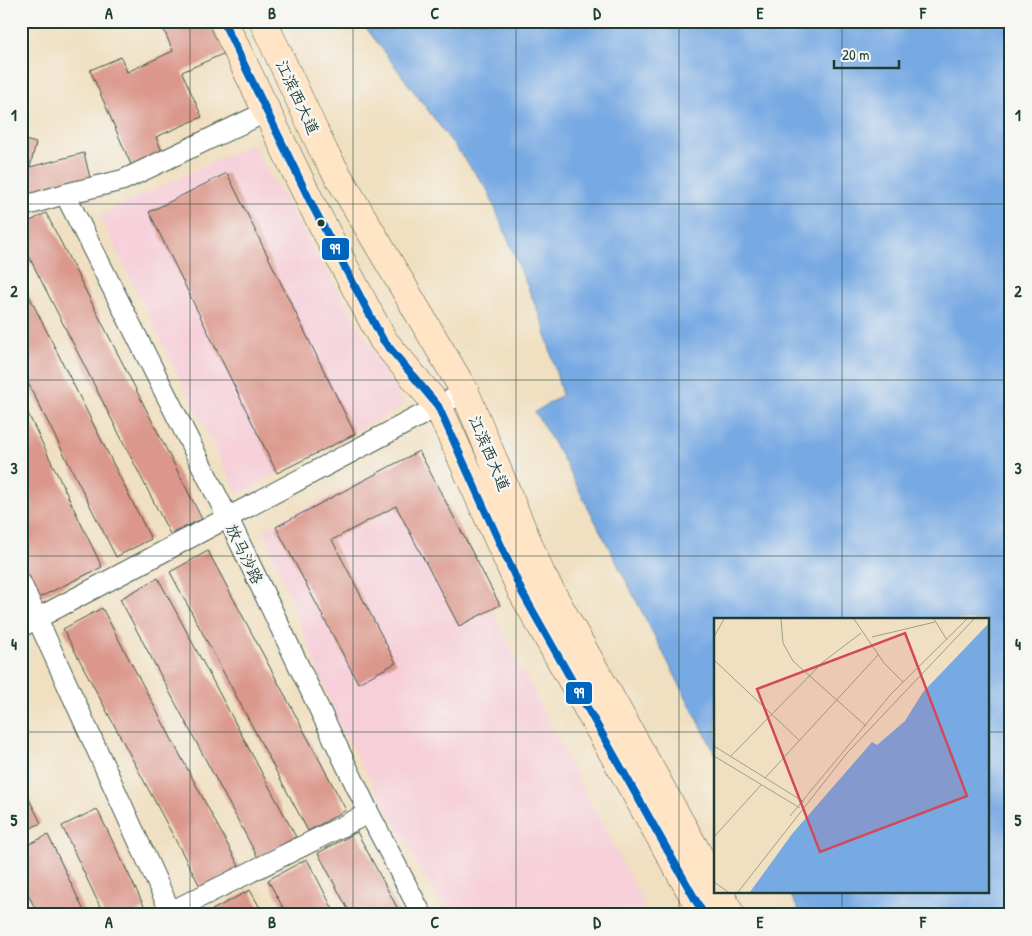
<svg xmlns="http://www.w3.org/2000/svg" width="1032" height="936" viewBox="0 0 1032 936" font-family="'Patrick Hand','LXGW WenKai TC',sans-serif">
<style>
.built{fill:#f6cfd9}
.water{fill:#77a9e3;stroke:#4b738c}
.building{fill:#db978b}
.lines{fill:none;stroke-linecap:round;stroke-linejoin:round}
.street-casing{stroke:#3e5549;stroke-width:22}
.secondary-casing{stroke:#3e5549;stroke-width:29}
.street{stroke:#fff;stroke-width:20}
.secondary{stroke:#ffe4c6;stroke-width:28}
.bus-1-casing{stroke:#f6f6f2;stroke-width:11}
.bus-1{stroke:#0065bd;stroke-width:8}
.grid{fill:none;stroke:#1f3d34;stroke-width:1;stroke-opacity:0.55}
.bus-dot{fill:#1f3d34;stroke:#f6f6f2;stroke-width:2}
.labels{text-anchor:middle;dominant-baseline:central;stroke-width:5;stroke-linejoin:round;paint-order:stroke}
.street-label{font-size:16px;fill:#1f3d34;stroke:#f6f6f2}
.inset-road{fill:none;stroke:#9c9f89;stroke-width:1}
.view{fill:#d1495b;fill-opacity:0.15;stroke:#d1495b;stroke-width:2.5}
.inset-edge{fill:none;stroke:#1f3d34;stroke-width:2.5}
.line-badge{stroke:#f6f6f2;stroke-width:2}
.badge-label{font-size:14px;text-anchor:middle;font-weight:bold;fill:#fff}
.neatline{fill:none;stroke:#1f3d34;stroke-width:2}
.grid-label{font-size:16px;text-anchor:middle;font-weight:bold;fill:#1f3d34}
</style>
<rect width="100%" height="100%" fill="#f6f6f2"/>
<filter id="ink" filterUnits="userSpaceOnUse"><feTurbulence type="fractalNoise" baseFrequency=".02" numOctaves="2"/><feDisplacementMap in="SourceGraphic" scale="10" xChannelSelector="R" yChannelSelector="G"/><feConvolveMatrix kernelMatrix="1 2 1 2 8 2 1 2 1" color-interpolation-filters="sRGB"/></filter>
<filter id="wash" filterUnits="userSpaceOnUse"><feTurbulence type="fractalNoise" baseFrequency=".0096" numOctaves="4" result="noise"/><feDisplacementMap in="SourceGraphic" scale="20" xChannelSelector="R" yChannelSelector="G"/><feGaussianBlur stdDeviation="1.12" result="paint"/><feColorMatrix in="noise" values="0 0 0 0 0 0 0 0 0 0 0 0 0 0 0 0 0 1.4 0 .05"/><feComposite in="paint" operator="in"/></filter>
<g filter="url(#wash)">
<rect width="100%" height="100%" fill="#f0e0c1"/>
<path class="built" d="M252 144 404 405 238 495 99 215Z
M419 451 500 628 645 906 635 915H447L340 727 263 529Z"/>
<path class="water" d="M361 21H1011V915H801L789 892H988V620H716V755L562 457 535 412 562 395 543 324 487 189Z"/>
<g id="blocks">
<path class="building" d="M160 21H211L225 53 182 72 202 117 156 137 163 154 132 167 90 70 121 57 127 72 173 51Z
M21 139 36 143 30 167 84 153 91 182 21 199Z
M227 173 355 434 277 473 149 212Z
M46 213 202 519 170 534 21 241V226Z
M21 280 151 539 116 557 21 369Z
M21 399 102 567 36 599 21 562Z
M419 451 500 605 459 626 396 506 332 540 396 663 358 683 276 527Z
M208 551 346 810 308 831 170 572Z
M158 578 296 837 258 858 120 599Z
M102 608 240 868 201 888 63 629Z
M21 783 41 823 21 833Z
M97 809 145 908 131 915H104L62 826Z
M357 832 401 915H351L318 853Z
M48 835 86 915H38L21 879V848Z
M307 859 336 915H287L268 880Z
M250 890 264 915H214L212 910Z"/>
</g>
</g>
<g filter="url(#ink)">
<use href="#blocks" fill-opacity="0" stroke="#3e5549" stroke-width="1"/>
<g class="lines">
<g class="street-casing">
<path id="street" d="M65 194 228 518 369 813 422 915
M21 207 65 194 123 180 266 112
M21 583 172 915
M21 627 465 392
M164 915 369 813"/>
</g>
<g class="secondary-casing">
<path id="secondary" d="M223 21 312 205 383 340 438 406 522 592 704 915
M263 21 324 152 465 392 541 574 716 886
M719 892 731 915"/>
</g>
<use href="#street" class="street"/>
<use href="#secondary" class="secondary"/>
<g class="bus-1-casing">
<path id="bus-1" d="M223 21 312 205 383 340 438 406 522 592 704 915"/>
</g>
<use href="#bus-1" class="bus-1"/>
</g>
</g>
<path class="grid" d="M190 21V915M353 21V915M516 21V915M679 21V915M842 21V620M21 204H1011M21 380H1011M21 556H1011M21 732H716M988 732H1011M842 892V915"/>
<circle class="bus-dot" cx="321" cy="223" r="4.5"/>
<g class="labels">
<g class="street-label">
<text transform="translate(298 97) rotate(65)">江滨西大道</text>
<text transform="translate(490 453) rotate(67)">江滨西大道</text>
<text transform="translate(245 554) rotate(64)">放马沙路</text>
</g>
</g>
<g transform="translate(714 618)">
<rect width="275" height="275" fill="#f0e0c1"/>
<path d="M275 5V274H36L78 216 158 124 163 127 191 103 209 74Z" fill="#77a9e3"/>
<path class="inset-road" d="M67 1 69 25 79 43 152 108M140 1 170 45 189 64M220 1 233 22M0 19 10 1M158 19 221 4M0 42 85 122M0 128 90 184M0 138 86 190M16 139 109 44 147 15M51 160 164 37M76 198 177 76 253 1M0 219 47 167M0 264 14 274M24 274 133 135 260 1"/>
<path class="view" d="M191 15 253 178 106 234 43 71Z"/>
<rect width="275" height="275" class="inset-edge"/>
</g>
<g class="line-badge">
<rect x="321" y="237" width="29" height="24" rx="5" fill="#0065bd"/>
<rect x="565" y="681" width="28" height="24" rx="5" fill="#0065bd"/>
</g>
<g class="badge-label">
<text x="335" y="254">99</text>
<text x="579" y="698">99</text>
</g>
<rect width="1032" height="936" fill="none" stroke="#f6f6f2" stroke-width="55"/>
<path d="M834 60v8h65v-8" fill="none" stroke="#1f3d34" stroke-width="2.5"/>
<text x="842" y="60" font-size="15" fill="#1f3d34" stroke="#f6f6f2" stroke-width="4" paint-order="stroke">20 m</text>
<rect x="28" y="28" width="976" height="880" class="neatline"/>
<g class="grid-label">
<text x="109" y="19">A</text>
<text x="272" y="19">B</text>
<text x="435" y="19">C</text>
<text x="597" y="19">D</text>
<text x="760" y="19">E</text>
<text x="923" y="19">F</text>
<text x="14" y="121">1</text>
<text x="1018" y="121">1</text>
<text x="14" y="297">2</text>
<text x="1018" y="297">2</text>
<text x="14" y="474">3</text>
<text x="1018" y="474">3</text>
<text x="14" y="650">4</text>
<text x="1018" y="650">4</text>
<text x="14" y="826">5</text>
<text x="1018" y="826">5</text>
<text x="109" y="928">A</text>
<text x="272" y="928">B</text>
<text x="435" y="928">C</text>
<text x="597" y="928">D</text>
<text x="760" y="928">E</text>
<text x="923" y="928">F</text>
</g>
</svg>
